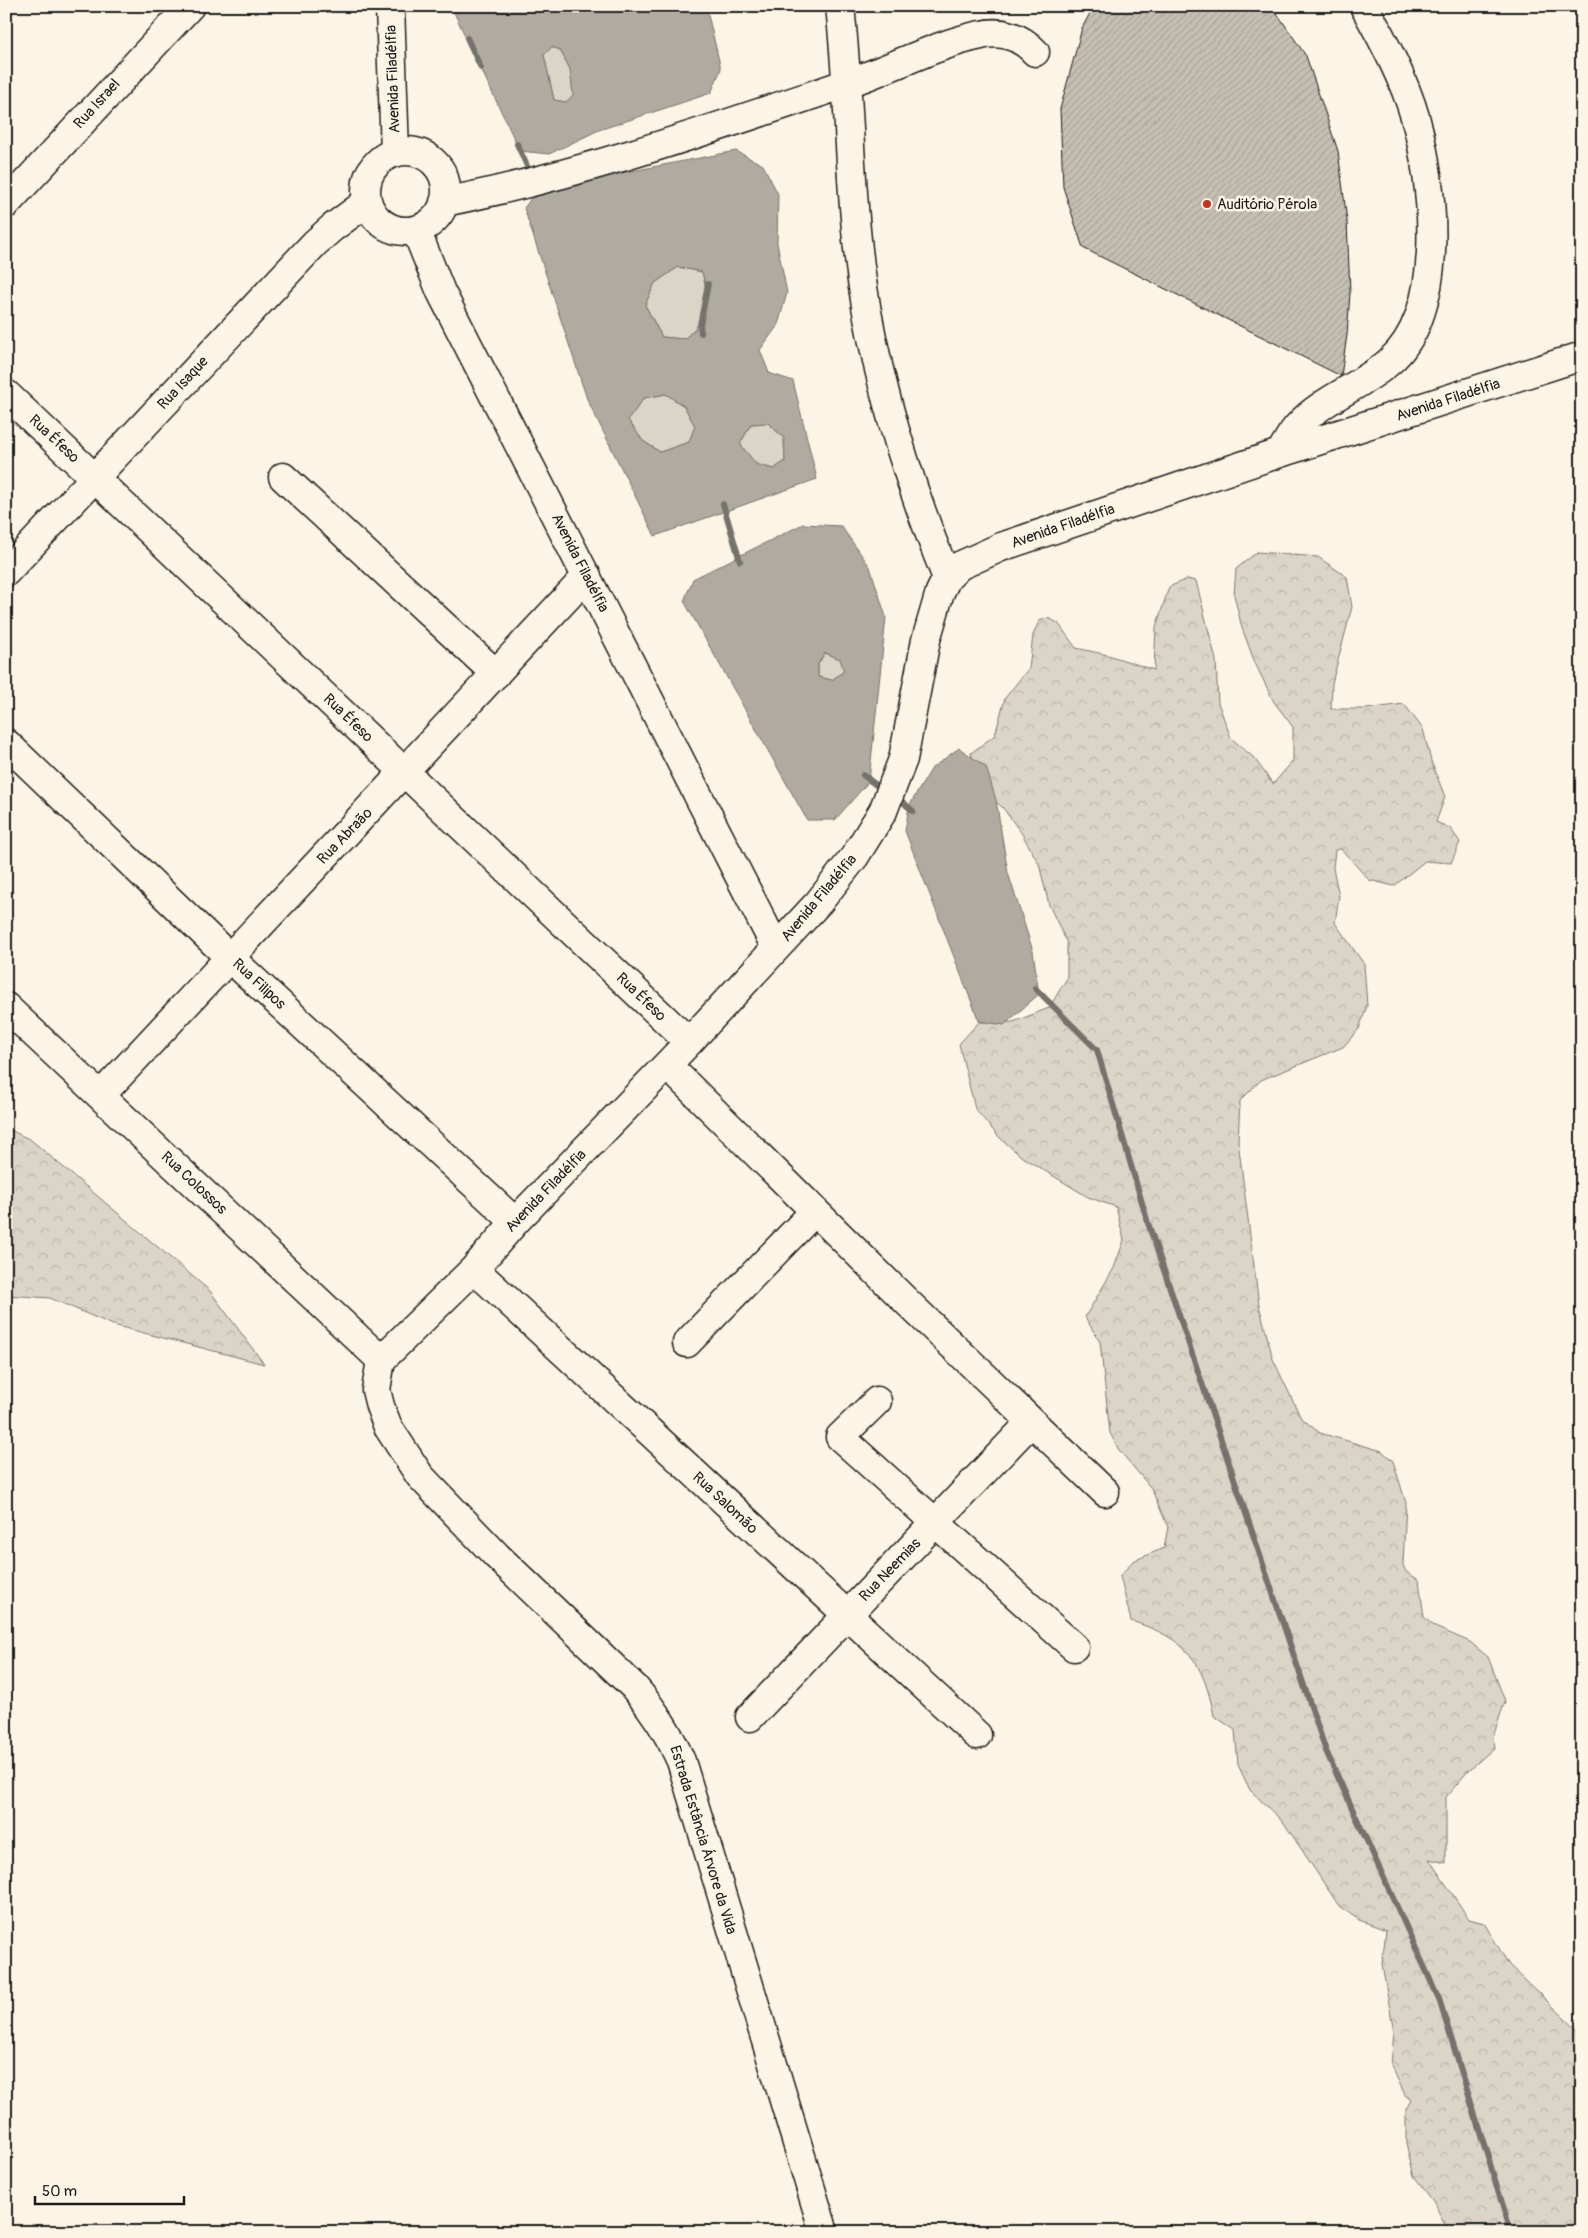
<svg xmlns="http://www.w3.org/2000/svg" width="1588" height="2238" viewBox="0 0 1588 2238" font-family="Pangolin,sans-serif">
<style>
.forest{fill:url(#forest-crowns);stroke:#7c7872}
.green{fill:#dbd5c8;stroke:#7c7872}
.water{fill:#b0aba1;stroke:#75726c;fill-rule:evenodd}
.lines{fill:none;stroke-linecap:round;stroke-linejoin:round}
.stream{stroke:#75726c;stroke-width:6}
.building{fill:url(#building-hatch);stroke:#1c1c1c}
.minor-casing{stroke:#1c1c1c;stroke-width:31}
.minor{stroke:#fcf5e5;stroke-width:28}
.poi-dot{fill:#c8321e;stroke:#fcf5e5;stroke-width:2}
.labels{text-anchor:middle;dominant-baseline:central;stroke-width:5;stroke-linejoin:round;paint-order:stroke}
.street-label{font-size:15px;fill:#1c1c1c;stroke:#fcf5e5}
.poi-label{font-size:15px;fill:#1c1c1c;stroke:#fcf5e5;text-anchor:start}
</style>
<defs>
<pattern id="forest-crowns" width="20" height="18" patternUnits="userSpaceOnUse" patternTransform="scale(1.25)"><rect width="20" height="18" fill="#dbd5c8"/><path d="M2 6a3 3 0 1 1 6 0M12 15a3 3 0 1 1 6 0" fill="none" stroke="#bbb6ab"/></pattern>
<pattern id="building-hatch" width="6" height="6" patternUnits="userSpaceOnUse" patternTransform="scale(1.25)"><rect width="6" height="6" fill="#c4c0b3"/><path d="M-1 1l2-2M0 6l6-6M5 7l2-2" fill="none" stroke="#a8a499"/></pattern>
</defs>
<rect width="100%" height="100%" fill="#fcf5e5"/>
<filter id="ink" filterUnits="userSpaceOnUse"><feTurbulence type="fractalNoise" baseFrequency=".02" numOctaves="2"/><feDisplacementMap in="SourceGraphic" scale="10" xChannelSelector="R" yChannelSelector="G"/><feConvolveMatrix kernelMatrix="1 2 1 2 8 2 1 2 1" color-interpolation-filters="sRGB"/></filter>
<g filter="url(#ink)">
<path class="forest" d="M1257 552 1318 557 1347 577 1352 607 1332 683 1331 709H1366L1404 704 1423 729 1431 761 1445 797 1436 822 1450 828 1460 842 1451 863 1425 861 1394 886 1369 880 1341 849 1335 850 1333 868 1339 896 1335 923 1364 964 1367 1006 1359 1029 1343 1047 1261 1080 1240 1101 1238 1141 1259 1305 1273 1359 1301 1418 1320 1433 1382 1451 1393 1461 1406 1503 1403 1565 1406 1572 1419 1580 1424 1617 1435 1627 1470 1642 1488 1657 1505 1701 1493 1737 1494 1748 1469 1770 1446 1797V1863L1429 1859 1469 1919 1484 1923 1509 1965 1582 2034V2232H1449L1433 2201 1414 2176 1406 2143V2109L1411 2100 1405 2095 1391 2065 1394 2032 1382 1964 1386 1930 1359 1920 1339 1906 1284 1823 1250 1790 1238 1765 1235 1730 1214 1716C1203 1660 1186 1638 1131 1621L1120 1576 1133 1561 1164 1548 1168 1527 1151 1488 1119 1450 1110 1433 1100 1342 1085 1317 1114 1268 1124 1240 1116 1207 1088 1197 1022 1157 999 1137 975 1109 959 1044 979 1022H1013L1049 1008 1067 978V943L1049 905 1039 864 1022 834 1003 808 981 788 971 753 995 735 1005 698 1029 668 1033 635 1039 621 1048 618 1058 623 1076 648 1108 655 1154 670 1156 627 1169 587 1187 579 1196 581 1216 660 1218 703 1231 738 1254 758 1273 784 1293 761V727L1274 702 1255 663 1242 628 1234 595 1236 569Z
M6 1128 31 1140 210 1291 264 1364 113 1325 50 1298 6 1295Z"/>
<path class="green" d="M552 47 560 50 570 69 574 96 566 102 554 100 544 55Z
M678 267 702 272C710 304 710 316 684 339L662 337 645 305 655 283Z
M666 394 684 406 695 426 689 442 660 452 643 441 628 420 644 398Z
M768 423 784 438 785 461 774 469 755 464 740 444 751 424Z
M825 653 841 659 844 671 832 680 818 677V664Z"/>
<path class="water" d="M451 6H706L721 69 711 93 599 130 549 154 520 151ZM552 47 560 50 570 69 573 95 566 102 554 100 544 55Z
M736 151 763 165 778 194 777 243 787 293 778 325 760 350 769 373 793 381 817 479 655 536 587 399 524 208 538 189ZM678 267 702 272 708 295 701 324 684 339 662 337 645 305 655 283ZM666 394 684 406 695 426 689 442 660 452 643 441 628 420 644 398ZM768 423 784 438 785 461 774 469 756 464 740 444 751 424Z
M803 524 841 526 870 567 886 617 869 781 835 820H807L684 601 693 579ZM825 653 840 659 844 671 832 680 818 677V664Z
M959 748 986 767 996 800 1008 873 1033 951 1039 994 1004 1025 979 1021 905 831 909 806 932 768Z"/>
<g class="lines">
<path class="stream" d="M467 38 481 68
M517 144 527 166
M701 333 700 325 708 284
M723 504 740 561
M863 775 876 785
M904 803 913 811
M1035 988 1097 1050 1148 1223 1326 1751 1439 1999 1511 2232"/>
</g>
<path class="building" d="M1094 6H1272L1306 56 1338 151 1347 221 1350 293 1347 335 1341 376 1083 248 1063 187 1060 109 1082 28Z"/>
<g class="lines">
<g class="minor-casing">
<path id="minor" d="M390 6 395 153
M840 6C850 98 849 190 862 281 877 384 908 482 947 578
M366 191a40 40 0 1 1 80 0a40 40 0 1 1-80 0Z
M444 202C580 175 712 129 842 85 889 70 933 45 981 35 1002 30 1021 37 1035 52
M6 204 190 6
M416 230 441 292 776 948
M6 394 689 1042
M1280 453C1286 444 1291 433 1299 425 1321 400 1363 385 1389 362 1448 311 1434 184 1415 117 1404 79 1383 40 1364 6
M283 477 496 674
M6 572 315 243 332 228 367 202
M6 743 229 957 515 1222
M6 1007 381 1360
M667 1065 907 1302 1105 1492
M101 1095 587 576
M474 1269 977 1735
M687 1343 815 1211
M877 1401 840 1437 1074 1647
M750 1717 1031 1422
M824 2232 681 1761C669 1733 654 1710 634 1687L497 1556 420 1476 388 1427 380 1406 376 1390 381 1360 474 1269 515 1222 689 1042 819 902 855 856 883 811 903 759 926 640 940 592 947 578 959 566 1001 547 1280 453 1582 356"/>
</g>
<use href="#minor" class="minor"/>
</g>
</g>
<circle class="poi-dot" cx="1207" cy="204" r="5"/>
<g class="labels">
<g class="street-label">
<text transform="translate(393 79) rotate(-92)">Avenida Filadélfia</text>
<text transform="translate(97 104) rotate(-48)">Rua Israel</text>
<text transform="translate(183 383) rotate(-47)">Rua Isaque</text>
<text transform="translate(1448 400) rotate(-18)">Avenida Filadélfia</text>
<text transform="translate(54 439) rotate(43)">Rua Éfeso</text>
<text transform="translate(1063 526) rotate(-19)">Avenida Filadélfia</text>
<text transform="translate(580 563) rotate(63)">Avenida Filadélfia</text>
<text transform="translate(348 718) rotate(44)">Rua Éfeso</text>
<text transform="translate(345 836) rotate(-46)">Rua Abraão</text>
<text transform="translate(819 898) rotate(-50)">Avenida Filadélfia</text>
<text transform="translate(259 984) rotate(43)">Rua Filipos</text>
<text transform="translate(641 997) rotate(44)">Rua Éfeso</text>
<text transform="translate(194 1183) rotate(43)">Rua Colossos</text>
<text transform="translate(546 1191) rotate(-46)">Avenida Filadélfia</text>
<text transform="translate(725 1503) rotate(43)">Rua Salomão</text>
<text transform="translate(890 1570) rotate(-46)">Rua Neemias</text>
<text transform="translate(703 1840) rotate(73)">Estrada Estância Árvore da Vida</text>
</g>
<g class="poi-label">
<text x="1217" y="204">Auditório Pérola</text>
</g>
</g>
<rect width="1588" height="2238" fill="none" stroke="#fcf5e5" stroke-width="25"/>
<rect x="12" y="12" width="1563" height="2213" fill="none" stroke="#1c1c1c" stroke-width="2" filter="url(#ink)"/>
<path d="M35 2196v8h149v-8" fill="none" stroke="#1c1c1c" stroke-width="2.5"/>
<text x="42" y="2196" font-size="15" fill="#1c1c1c" stroke="#fcf5e5" stroke-width="4" paint-order="stroke">50 m</text>
</svg>
